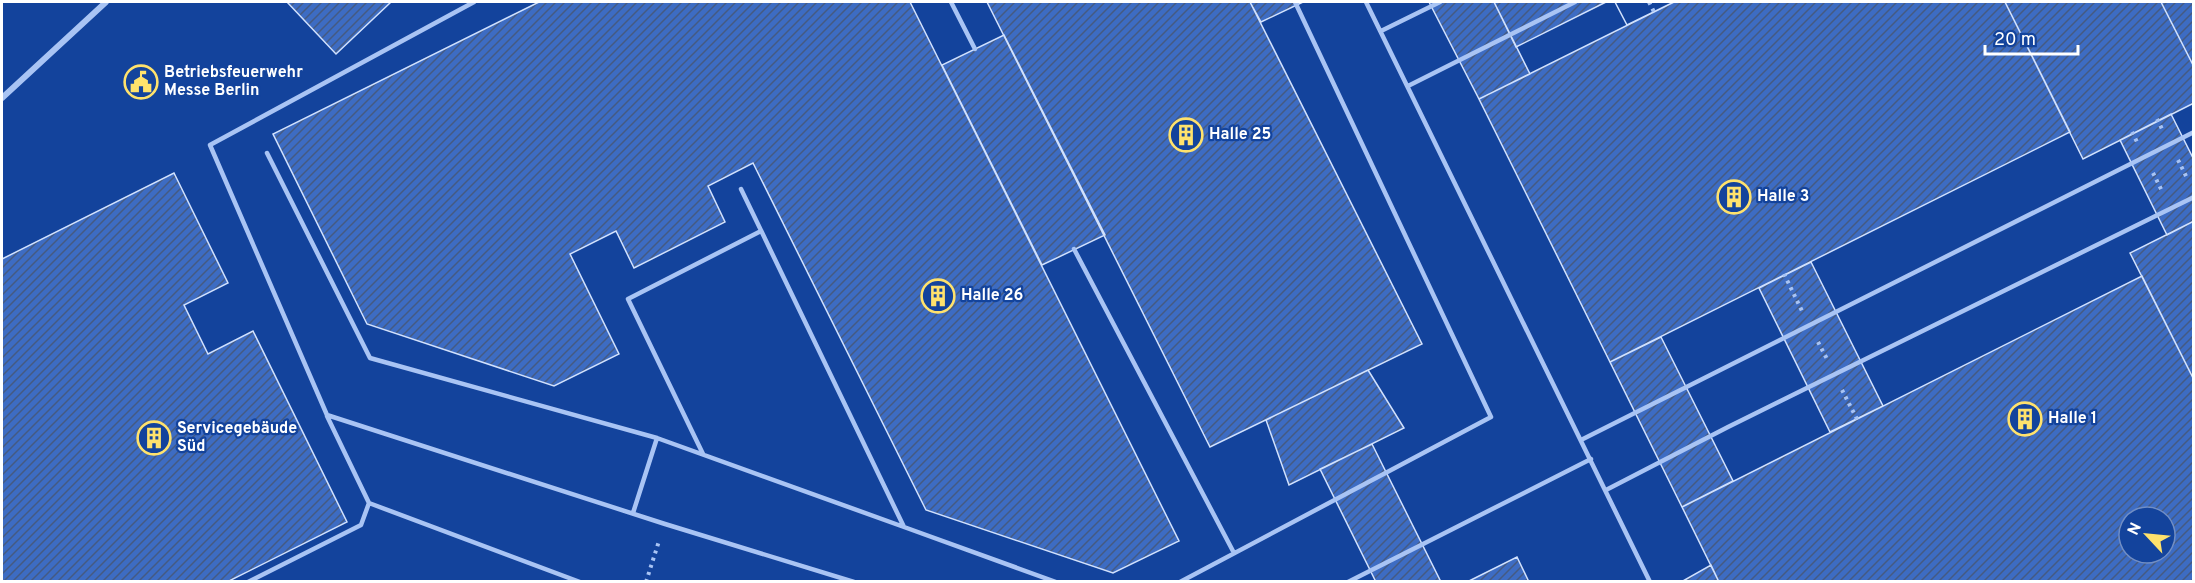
<svg xmlns="http://www.w3.org/2000/svg" width="2195" height="583" viewBox="0 0 2195 583" font-family="Overpass,sans-serif">
<style>
.building{fill:url(#building-hatch);stroke:#d1e1fd;stroke-width:1.5;fill-rule:evenodd}
.lines{fill:none;stroke-linecap:round;stroke-linejoin:round}
.path{stroke:#a9c4f4;stroke-width:4;stroke-dasharray:3 4.5;stroke-linecap:butt}
.lane{stroke:#a9c4f4;stroke-width:4.5}
.street{stroke:#a9c4f4;stroke-width:6}
.labels{text-anchor:middle;dominant-baseline:central;stroke-width:4.5;stroke-linejoin:round;paint-order:stroke}
.poi-label{font-size:16px;font-weight:bold;fill:#fff;stroke:#13439c;text-anchor:start}
</style>
<defs>
<pattern id="building-hatch" width="6" height="6" patternUnits="userSpaceOnUse" patternTransform="scale(1.5)"><rect width="6" height="6" fill="#3d6cc3"/><path d="M-1 1l2-2M0 6l6-6M5 7l2-2" fill="none" stroke="#455a82"/></pattern>
</defs>
<rect width="100%" height="100%" fill="#13439c"/>
<path class="building" d="M287 2H391L336 54Z
M539 2H910L1179 541 1113 573 926 510 753 163 708 186 725 222 634 268 616 231 570 254 619 354 554 386 367 324 273 134Z
M987 2H1250L1422 344 1210 447Z
M1250 2H1303L1261 22Z
M1429 2H1494L1530 74 1479 99Z
M1494 2H1606L1516 47Z
M1615 2H1674L1627 25Z
M1615 2H1674L1627 25Z
M1674 2H2005L2070 132 1610 362 1479 99Z
M2005 2H2161L2194 67V103L2083 159Z
M2161 2H2194V67Z
M1004 35 1105 235 1042 265 942 65Z
M2171 114 2194 160V221L2167 235 2120 140Z
M174 173 228 283 184 305 208 354 253 331 347 522 227 582H2V259Z
M2194 221V380L2130 253Z
M1811 262 1883 406 1830 432 1759 288Z
M2142 276 2194 380V582H1719L1682 507ZM2129 517H2165V553H2129Z
M1661 337 1733 481 1682 507 1610 362Z
M1368 370 1404 428 1289 485 1266 420Z
M1372 444 1441 582H1376L1320 469Z
M1517 557 1529 582H1467Z
M1711 565 1719 582H1681Z"/>
<g class="lines">
<path class="path" d="M1649 2 1655 14
M2157 119 2162 129
M2132 132 2137 142
M2178 160 2188 180
M2153 173 2163 193
M1784 274 1802 311
M1818 342 1827 359
M1842 390 1859 423
M646 582 659 541"/>
<path class="lane" d="M474 2 210 145 327 415 665 524 854 582
M951 2 975 49
M1366 2 1650 582
M1381 31 1440 2
M1408 86 1575 2
M267 153 370 358 657 438 904 527 741 189
M1074 249 1234 553
M327 416 369 503 580 582
M1581 440 2194 132
M703 454 628 299 761 231
M1606 490 1728 427 2194 197
M633 513 657 438
M904 527 1056 582
M248 582 361 525 369 503
M1180 582 1491 417 1295 2
M1348 582 1591 459"/>
<path class="street" d="M2 98 106 2"/>
</g>
<defs>
<g id="civic-ring" transform="scale(1.725)"><circle r="9.5" fill="#13439c" stroke="#ffe26c" stroke-width="1.5"/><path d="M-.6-6.5H3V-4.5H.6V-3L4-1V1h2V6H-6V1h2V-1L-.6-3ZM-1.2 2.5V6h2.4V2.5Z" fill="#ffe26c"/></g>
<g id="building-ring" transform="scale(1.725)"><circle r="9.5" fill="#13439c" stroke="#ffe26c" stroke-width="1.5"/><path d="M-4-6H4V6H1V3H-1V6H-4ZM-2.5-4.3h1.7v1.8h-1.7ZM.8-4.3h1.7v1.8H.8ZM-2.5-1h1.7V.8h-1.7ZM.8-1h1.7V.8H.8Z" fill="#ffe26c"/></g>
</defs>
<g fill-rule="evenodd">
<use href="#civic-ring" x="141" y="82"/>
<use href="#building-ring" x="1186" y="135"/>
<use href="#building-ring" x="1734" y="197"/>
<use href="#building-ring" x="938" y="296"/>
<use href="#building-ring" x="2025" y="419"/>
<use href="#building-ring" x="154" y="438"/>
</g>
<g class="labels">
<g class="poi-label">
<text x="164" y="73">Betriebsfeuerwehr<tspan x="164" dy="18">Messe Berlin</tspan></text>
<text x="1209" y="135">Halle 25</text>
<text x="1757" y="197">Halle 3</text>
<text x="961" y="296">Halle 26</text>
<text x="2048" y="419">Halle 1</text>
<text x="177" y="429">Servicegebäude<tspan x="177" dy="18">Süd</tspan></text>
</g>
</g>
<rect width="2195" height="583" fill="none" stroke="#ffffff" stroke-width="6"/>
<g transform="translate(2147 535) rotate(296)"><circle r="28" fill="#13439c" stroke="#718ec4" stroke-width="1.5"/>
<path d="M0-4.5L10 22L0 15L-10 22Z" fill="#ffe26c"/>
<text y="-9" font-size="16" font-weight="bold" text-anchor="middle" fill="#ffffff">N</text>
</g>
<path d="M1985 45v9h93v-9" fill="none" stroke="#ffffff" stroke-width="3"/>
<text x="1994" y="45" font-size="18" fill="#ffffff" stroke="#13439c" stroke-width="4.5" paint-order="stroke">20 m</text>
</svg>
